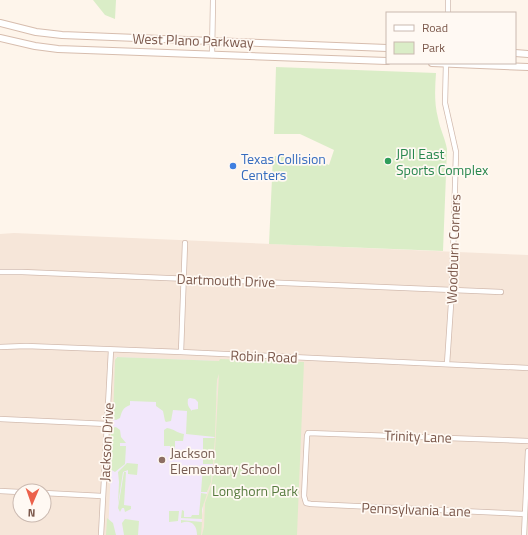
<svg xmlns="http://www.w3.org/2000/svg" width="528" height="535" viewBox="0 0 528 535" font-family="'Titillium Web',sans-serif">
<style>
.residential{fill:#f6e6d9;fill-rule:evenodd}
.education{fill:#f2e7fb}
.green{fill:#daedc7;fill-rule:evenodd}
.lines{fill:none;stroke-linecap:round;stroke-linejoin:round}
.street-casing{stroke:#d2bbaf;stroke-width:6}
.secondary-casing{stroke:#d7bdae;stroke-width:8}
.street{stroke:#fff;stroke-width:4.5}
.secondary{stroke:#fff;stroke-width:6}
.leisure-dot{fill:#2e9e5b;stroke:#fff9f3;stroke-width:1.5}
.shop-dot{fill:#3f7fe0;stroke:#fff9f3;stroke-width:1.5}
.education-dot{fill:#8d6e63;stroke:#fff9f3;stroke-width:1.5}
.labels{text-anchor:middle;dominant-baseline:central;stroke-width:3.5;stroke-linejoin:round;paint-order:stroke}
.street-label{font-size:14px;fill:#7b584b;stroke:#fff9f3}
.leisure-label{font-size:14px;fill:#27864d;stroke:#fff9f3;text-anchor:start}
.shop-label{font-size:14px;fill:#366cbe;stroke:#fff9f3;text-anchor:start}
.education-label{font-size:14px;fill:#785e54;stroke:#fff9f3;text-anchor:start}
.park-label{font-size:14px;fill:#577b3f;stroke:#fff9f3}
</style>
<rect width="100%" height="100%" fill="#fef5eb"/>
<path class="residential" d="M14 233 528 255V535H200L203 505 212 476 218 361 108 535H0V234ZM20 491H44V515H20Z"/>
<path class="education" d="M116 357 218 361 212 476 203 505 200 535H108Z"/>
<path class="green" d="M93 0H116L115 19 105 15Z
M276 67 436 73C435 88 434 103 438 118 440 129 445 138 447 149L443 251 269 244 273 156 310 157 329 165 334 150 300 134H274Z
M117 357 219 361 220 359 304 362 297 535H202L204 527 205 503 211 486 214 469 219 374 217 380 215 437 186 434 187 411 173 410 171 421 166 422 165 421 163 411 156 406V402L130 401V405C122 408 122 412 120 418L116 420 113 419 115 360ZM190 398 195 399 198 402V409L192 410V411C189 407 187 406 188 399Z
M116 427 120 430 121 437 126 443H120V446H126L125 464 115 472 110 469 111 432 112 428Z
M167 428C174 429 177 433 184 434L183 441H175V449H170V446H164V430Z
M203 438H215L213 464H203Z
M127 463 138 464 137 475 128 474V470L123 472 118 504 119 482 118 472Z
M203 466H213L211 482 207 492H201Z
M124 472H126L124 505 131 506V509L125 512 124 508H122L120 512 118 508Z
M201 493 207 494 202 509V519L181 518 182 510 184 511V517H191L192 515H199Z
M169 511H179L178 521 169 522Z
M107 518 113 523 116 535H106Z
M125 519 139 521 138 535H124L122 523Z
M181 520 202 522 201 535H197C197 525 191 519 181 523Z"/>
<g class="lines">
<g class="street-casing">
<path id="street" d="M448 13V0
M212 55 213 0
M446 63 445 103 456 152 452 289 447 364
M0 272H22L501 292
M0 347 26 346 181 352 528 368
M181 352 185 243
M0 419 107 424
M0 491 20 492
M44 493 102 496
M525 514 311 504 306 503 304 496 307 436 308 433 528 441
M101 535 111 350
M524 535 528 451"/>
</g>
<g class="secondary-casing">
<path id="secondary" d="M0 23 36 32 62 35 387 48
M0 38 35 46 58 49 387 61
M515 53 528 54
M432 63 528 67"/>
</g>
<use href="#street" class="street"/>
<use href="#secondary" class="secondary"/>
</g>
<circle class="leisure-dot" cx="388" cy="161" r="4"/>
<circle class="shop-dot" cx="233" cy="166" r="4"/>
<circle class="education-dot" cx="162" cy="460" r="4"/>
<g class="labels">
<g class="street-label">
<text transform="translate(193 40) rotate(2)">West Plano Parkway</text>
<text transform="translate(453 249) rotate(-88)">Woodburn Corners</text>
<text transform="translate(226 280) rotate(2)">Dartmouth Drive</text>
<text transform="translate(264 356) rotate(2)">Robin Road</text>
<text transform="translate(418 436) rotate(2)">Trinity Lane</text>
<text transform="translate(106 442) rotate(-87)">Jackson Drive</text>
<text transform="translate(416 509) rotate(2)">Pennsylvania Lane</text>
</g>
<g class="leisure-label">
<text x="396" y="153">JPII East<tspan x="396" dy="16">Sports Complex</tspan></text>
</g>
<g class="shop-label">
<text x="241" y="158">Texas Collision<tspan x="241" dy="16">Centers</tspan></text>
</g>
<g class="education-label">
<text x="170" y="452">Jackson<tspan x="170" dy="16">Elementary School</tspan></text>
</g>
<g class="park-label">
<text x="255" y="490">Longhorn Park</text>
</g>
</g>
<rect x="386" y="12" width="130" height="52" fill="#fff9f3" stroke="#cab9b0"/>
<rect x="394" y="25" width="20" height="6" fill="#ffffff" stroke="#cab9b0"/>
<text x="422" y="32" font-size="12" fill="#7b584b">Road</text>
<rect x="394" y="42" width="20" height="12" fill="#daedc7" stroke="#cab9b0"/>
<text x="422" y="52" font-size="12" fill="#7b584b">Park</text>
<g transform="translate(32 503) rotate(182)"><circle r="19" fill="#fff9f3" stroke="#cab9b0"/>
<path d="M0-3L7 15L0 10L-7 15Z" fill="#ec614b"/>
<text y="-6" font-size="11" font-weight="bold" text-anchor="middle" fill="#7b584b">N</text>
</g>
</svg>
